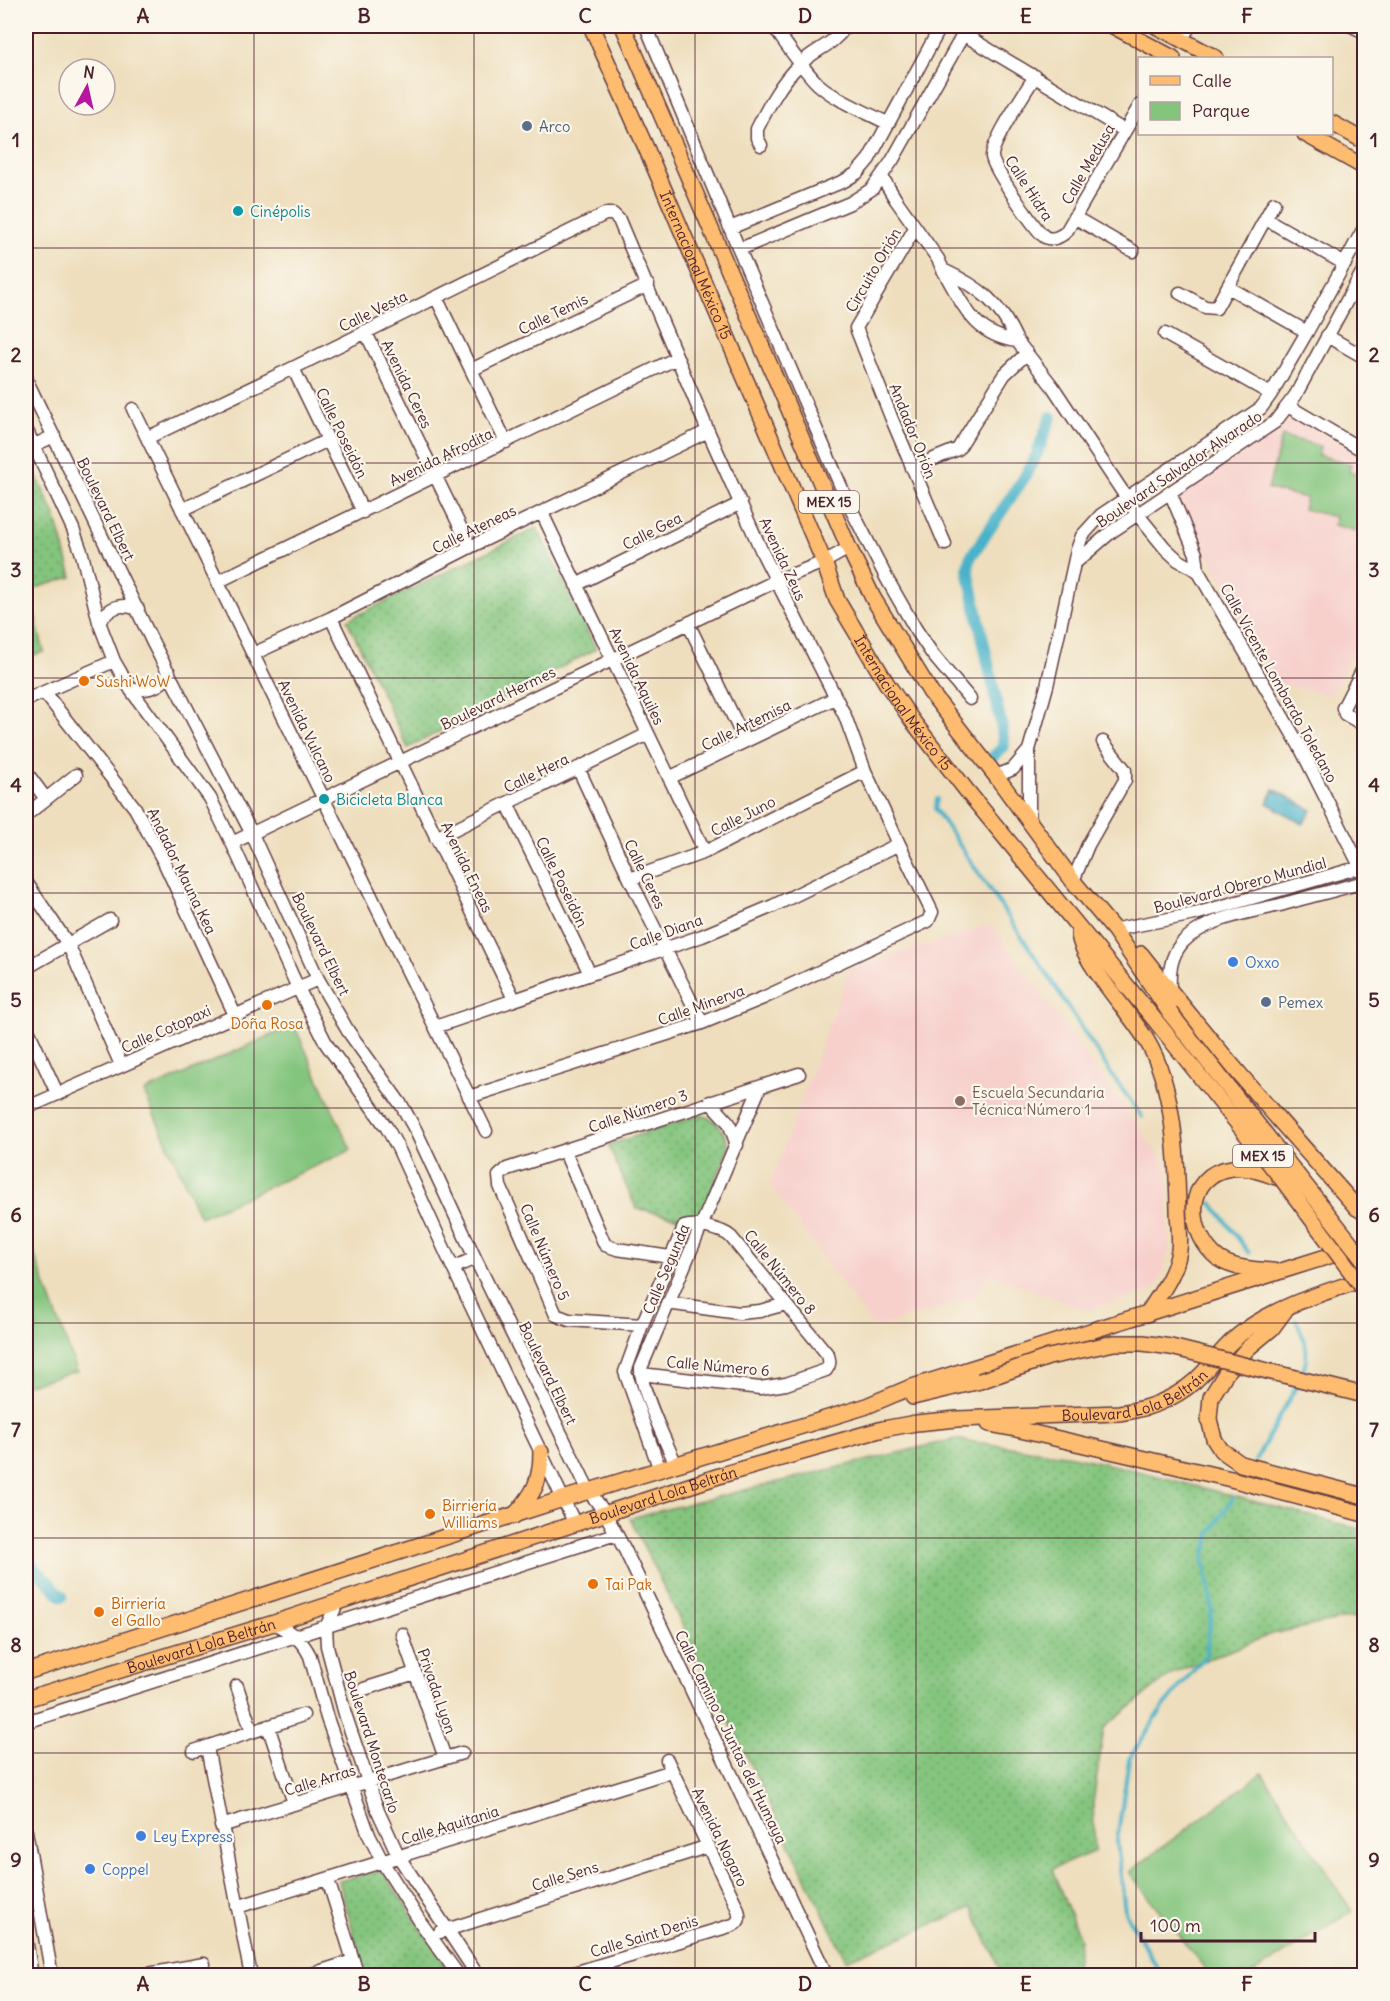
<svg xmlns="http://www.w3.org/2000/svg" width="1390" height="2001" viewBox="0 0 1390 2001" font-family="Delius,sans-serif">
<style>
.built{fill:#f7d0cc}
.green{fill:url(#green-dots);stroke:#677254;stroke-width:1.5}
.pitch{fill:#84c57e;stroke:#677254;stroke-width:1.5}
.water{fill:url(#water-ripples);stroke:#4a687a;stroke-width:1.5}
.lines{fill:none;stroke-linecap:round;stroke-linejoin:round}
.stream{stroke:#4ab2c9;stroke-width:4}
.canal{stroke:#4ab2c9;stroke-width:12}
.minor-casing{stroke:#633c41;stroke-width:15}
.major-casing{stroke:#633c41;stroke-width:18}
.minor{stroke:#fff;stroke-width:12}
.major{stroke:#fdbc70;stroke-width:15}
.major-bridge-casing{stroke:#633c41;stroke-width:18;stroke-linecap:butt}
.major-bridge{stroke:#fdbc70;stroke-width:15}
.grid{fill:none;stroke:#4a1f2b;stroke-width:1.5;stroke-opacity:0.55}
.service-dot{fill:#5c6f8a;stroke:#fbf7ec;stroke-width:2}
.culture-dot{fill:#0f9aa8;stroke:#fbf7ec;stroke-width:2}
.food-dot{fill:#e8710a;stroke:#fbf7ec;stroke-width:2}
.shop-dot{fill:#3f7fe0;stroke:#fbf7ec;stroke-width:2}
.education-dot{fill:#8d6e63;stroke:#fbf7ec;stroke-width:2}
.labels{text-anchor:middle;dominant-baseline:central;stroke-width:4.5;stroke-linejoin:round;paint-order:stroke}
.shield{fill:#fbf7ec;stroke:#7f6065;stroke-width:1.5}
.shield-label{font-size:14px;font-weight:bold;fill:#4a1f2b}
.service-label{font-size:15px;fill:#4e5e75;stroke:#fbf7ec;text-anchor:start}
.street-label{font-size:15px;fill:#4a1f2b;stroke:#fbf7ec}
.culture-label{font-size:15px;fill:#0d838f;stroke:#fbf7ec;text-anchor:start}
.food-label{font-size:15px;fill:#c56008;stroke:#fbf7ec;text-anchor:start}
.shop-label{font-size:15px;fill:#366cbe;stroke:#fbf7ec;text-anchor:start}
.education-label{font-size:15px;fill:#785e54;stroke:#fbf7ec;text-anchor:start}
.neatline{fill:none;stroke:#4a1f2b;stroke-width:2}
.grid-label{font-size:20px;text-anchor:middle;font-weight:bold;fill:#4a1f2b}
</style>
<defs>
<pattern id="green-dots" width="8" height="8" patternUnits="userSpaceOnUse" patternTransform="scale(1.5)"><rect width="8" height="8" fill="#84c57e"/><path d="M2 2h.1M6 6h.1" fill="none" stroke="#6e9f67" stroke-width="1.8" stroke-linecap="round"/></pattern>
<pattern id="water-ripples" width="26" height="14" patternUnits="userSpaceOnUse" patternTransform="scale(1.5)"><rect width="26" height="14" fill="#4ab2c9"/><path d="M2 4q2-2 4 0t4 0M15 11q2-2 4 0t4 0" fill="none" stroke="#4090a3"/></pattern>
</defs>
<rect width="100%" height="100%" fill="#fbf7ec"/>
<filter id="ink" filterUnits="userSpaceOnUse"><feTurbulence type="fractalNoise" baseFrequency=".0167" numOctaves="2"/><feDisplacementMap in="SourceGraphic" scale="12" xChannelSelector="R" yChannelSelector="G"/><feConvolveMatrix kernelMatrix="1 2 1 2 8 2 1 2 1" color-interpolation-filters="sRGB"/></filter>
<filter id="wash" filterUnits="userSpaceOnUse"><feTurbulence type="fractalNoise" baseFrequency=".008" numOctaves="4" result="noise"/><feDisplacementMap in="SourceGraphic" scale="24" xChannelSelector="R" yChannelSelector="G"/><feGaussianBlur stdDeviation="1.35" result="paint"/><feColorMatrix in="noise" values="0 0 0 0 0 0 0 0 0 0 0 0 0 0 0 0 0 1.4 0 .05"/><feComposite in="paint" operator="in"/></filter>
<g filter="url(#wash)">
<rect width="100%" height="100%" fill="#eedebd"/>
<path class="built" d="M1295 418 1364 458V631L1331 695 1278 683 1177 498Z
M991 925 1166 1165 1169 1246 1164 1269 1158 1284 1147 1292 1087 1310 987 1274 975 1297 874 1328 770 1185 850 968Z"/>
<path class="green" d="M30 462 56 518 72 577 26 591V464Z
M537 528 596 649 408 748 347 620Z
M700 1115C717 1118 724 1130 729 1146L700 1223 636 1208 608 1145Z
M955 1439 1072 1456 1134 1470 1364 1530V1617L1348 1618 1272 1634 1173 1673 1104 1728 1093 1803 1095 1851 1052 1869 1080 1939 1076 1965 1057 1975H1003L972 1908 846 1960 630 1518Z
M382 1870 452 1975H365L339 1881Z"/>
<path class="pitch" d="M1282 436 1320 446 1318 455 1351 464 1349 472 1364 476V533L1334 525 1335 517 1303 509 1306 498 1268 489Z
M31 601 44 652 26 657V603Z
M294 1025 351 1150 200 1217 144 1092Z
M26 1232 77 1371 26 1385Z
M1262 1773 1352 1911 1250 1975H1210L1129 1872Z"/>
<path class="water" d="M1274 789 1312 810 1303 824 1267 803Z"/>
<g class="lines">
<path class="stream" d="M937 799 935 809 1043 968 1112 1075 1142 1117
M1212 1203 1249 1253
M1296 1320C1306 1343 1311 1352 1301 1376
M1256 1460 1298 1383
M1162 1976 1125 1912 1117 1841 1129 1759 1164 1706 1206 1655 1212 1609 1204 1558 1211 1532 1233 1498"/>
<path class="canal" d="M988 762 1004 746 1002 728 968 570 970 558 1024 478 1036 456 1051 417
M26 1559 62 1596"/>
</g>
</g>
<g filter="url(#ink)">
<g class="lines">
<g class="minor-casing">
<path id="minor" d="M646 26 730 228 848 503 887 579 915 628 933 655 970 699
M773 26C787 45 801 67 818 84 837 101 864 111 887 123
M1352 26 1364 32
M963 34 1125 131
M1181 39 1190 26
M1035 76C1026 91 991 143 992 157 993 168 1036 231 1045 237 1053 241 1060 237 1066 232L1140 105
M761 145 757 138V129C768 107 781 82 799 65 816 48 830 48 846 26
M882 177 896 200 938 259 943 270
M1074 217 1133 251
M1266 219 1345 264
M730 228 844 181 857 173 869 159 941 26
M915 228 856 328 891 417 945 544
M740 249 850 203 872 189 892 161 968 26
M943 270C980 287 1000 303 1017 341 973 335 963 304 943 270Z
M1228 287 1307 332
M1180 293 1205 307 1216 308 1274 203
M436 297 506 442
M365 331 470 547
M1165 334 1271 394
M1327 336 1364 357
M1017 341 1053 387 1138 515 1165 548 1178 560 1198 571
M293 368 363 512
M471 370 648 285
M26 379 153 643 252 834 318 979 348 1031 402 1106 416 1131 475 1258 589 1491 605 1513 625 1550 827 1976
M1288 406 1364 451
M133 409 486 1131
M26 429 73 529 82 554 99 622 114 661 131 690 210 798 232 843 298 988 327 1045 387 1128 398 1148 453 1268 575 1524
M147 438 293 368 605 214H613L619 220 708 431 763 554 845 716 865 771 899 844 932 912 928 921 763 998 702 1023 469 1097
M26 449 54 436
M912 468 958 449 1004 375 1027 353
M1170 492 1196 554 1198 571 1299 745 1364 874
M182 510 328 440
M542 513 705 852
M1075 563 1111 532 1275 422 1295 396 1364 269
M217 582 677 358
M576 585 741 503
M331 618 514 999
M99 622C110 607 120 602 138 609
M688 623 745 741
M253 654 331 618 470 547 708 431
M1364 667 1343 708 1345 714 1364 725
M131 690C147 690 162 688 169 672
M44 692 135 808 165 864 235 1015
M26 700 114 661
M578 768 630 879 702 1023
M26 772 46 799
M996 776 1013 769 1029 750
M669 778 835 698
M507 803 590 974
M26 815 76 775
M1029 823V750L1047 686 1077 550 1082 536 1101 515 1261 408 1271 394 1307 332 1364 228
M436 838 648 734
M232 843 776 581 824 562 849 548
M630 879 705 852 865 771
M1073 881 1088 845 1125 780V770L1103 742
M26 882 68 944 121 1065
M1122 928 1195 914 1364 866
M26 968 110 920
M1170 991C1169 973 1170 957 1182 943 1204 919 1249 912 1280 905 1308 897 1336 890 1364 882
M26 1026 57 1093
M435 1027 702 936 773 906 899 844
M710 1102 729 1123 737 1145
M26 1108 318 979
M565 1152 605 1245 617 1249 670 1257
M453 1268 475 1258
M667 1303 739 1313 760 1311 786 1304
M642 1325 569 1320 556 1315 500 1186 499 1176 507 1169 799 1074
M641 1374 760 1388 786 1384 826 1370C830 1365 830 1362 828 1355L731 1237C723 1229 694 1223 684 1227L642 1325 625 1372 660 1470
M676 1465C667 1444 640 1389 641 1368L760 1087
M338 1602 326 1627 327 1646 345 1714 378 1811 399 1857 478 1976
M274 1623C290 1632 302 1639 310 1656L327 1718 369 1835 383 1863 421 1923 459 1976
M402 1634 445 1758
M237 1686 252 1732
M364 1689 415 1673
M26 1722 616 1534
M268 1726 294 1803
M207 1747 251 1976
M194 1751 303 1715
M221 1826 462 1753
M26 1831 52 1976
M328 1880 358 1976
M237 1907 672 1771
M440 1932 709 1846
M26 1939 32 1976
M137 1976 204 1964
M306 1976 353 1961
M564 1976 733 1925C741 1921 740 1915 737 1907L667 1760"/>
</g>
<g class="major-casing">
<g id="major">
<path id="s1" d="M591 26 647 150 824 562 837 600 887 684 914 723 967 791 1159 1025"/>
<path d="M623 26 849 548 873 598 931 693 996 776 1073 881 1115 931 1170 1013"/>
<path d="M1113 26 1173 58"/>
<path d="M1156 26 1216 58"/>
<path d="M1332 123 1364 141"/>
<path d="M1305 134 1364 167"/>
<path d="M1079 934C1082 963 1131 1013 1147 1041 1174 1086 1177 1157 1178 1209 1178 1222 1181 1237 1179 1250 1176 1274 1160 1294 1147 1314"/>
<path d="M1141 954C1209 1041 1283 1125 1357 1208L1364 1212"/>
<path d="M1273 1271C1256 1270 1234 1269 1219 1259 1186 1234 1183 1174 1232 1168 1249 1166 1266 1174 1282 1179"/>
<path d="M1286 1309 1272 1328 1248 1348 1226 1373 1211 1397 1209 1419 1214 1439 1221 1450 1241 1464 1364 1496"/>
<path d="M913 1397 980 1381"/>
<path d="M989 1424 1016 1429 1231 1479 1364 1514"/>
<path d="M514 1516C534 1494 541 1481 541 1452"/>
<path d="M26 1672 563 1499 864 1407 909 1388 1364 1245"/>
<path id="s2" d="M26 1699 274 1623 725 1474 883 1429 916 1423 957 1419 1119 1413C1151 1409 1182 1396 1204 1372 1219 1355 1231 1339 1250 1327 1283 1304 1327 1292 1364 1279"/>
</g>
</g>
<use href="#minor" class="minor"/>
<use href="#major" class="major"/>
<g class="major-bridge-casing">
<path id="major-bridge" d="M1170 1013 1364 1260
M1159 1025 1282 1179 1364 1289
M980 1381 1049 1357 1114 1343H1143L1171 1347 1364 1395"/>
</g>
<use href="#major-bridge" class="major-bridge"/>
</g>
</g>
<path class="grid" d="M254 26V1976M474 26V1976M695 26V1976M916 26V1976M1136 26V1976M26 248H1364M26 463H1364M26 678H1364M26 893H1364M26 1108H1364M26 1323H1364M26 1538H1364M26 1753H1364"/>
<g class="service-dot">
<circle cx="527" cy="126" r="6"/>
<circle cx="1266" cy="1002" r="6"/>
</g>
<g class="culture-dot">
<circle cx="238" cy="211" r="6"/>
<circle cx="324" cy="799" r="6"/>
</g>
<g class="food-dot">
<circle cx="84" cy="681" r="6"/>
<circle cx="267" cy="1005" r="6"/>
<circle cx="430" cy="1514" r="6"/>
<circle cx="593" cy="1584" r="6"/>
<circle cx="99" cy="1612" r="6"/>
</g>
<g class="shop-dot">
<circle cx="1233" cy="962" r="6"/>
<circle cx="141" cy="1836" r="6"/>
<circle cx="90" cy="1869" r="6"/>
</g>
<circle class="education-dot" cx="960" cy="1101" r="6"/>
<g class="labels">
<g class="shield">
<rect x="799" y="491" width="60" height="22" rx="4.5"/>
<rect x="1233" y="1145" width="60" height="22" rx="4.5"/>
</g>
<g class="shield-label">
<text x="829" y="502">MEX 15</text>
<text x="1263" y="1156">MEX 15</text>
</g>
<g class="service-label">
<text x="539" y="126">Arco</text>
<text x="1278" y="1002">Pemex</text>
</g>
<g class="street-label">
<text transform="translate(1088 164) rotate(-60)">Calle Medusa</text>
<text transform="translate(1029 188) rotate(57)">Calle Hidra</text>
<text stroke="none"><textPath href="#s1" startOffset="261">Internacional México 15</textPath></text>
<text transform="translate(873 270) rotate(-60)">Circuito Orión</text>
<text transform="translate(373 311) rotate(-26)">Calle Vesta</text>
<text transform="translate(553 314) rotate(-26)">Calle Temis</text>
<text transform="translate(407 384) rotate(64)">Avenida Ceres</text>
<text transform="translate(913 431) rotate(68)">Andador Orión</text>
<text transform="translate(342 433) rotate(64)">Calle Poseidón</text>
<text transform="translate(441 457) rotate(-26)">Avenida Afrodita</text>
<text transform="translate(1179 469) rotate(-34)">Boulevard Salvador Alvarado</text>
<text transform="translate(106 509) rotate(64)">Boulevard Elbert</text>
<text transform="translate(474 529) rotate(-26)">Calle Ateneas</text>
<text transform="translate(652 531) rotate(-27)">Calle Gea</text>
<text transform="translate(783 559) rotate(65)">Avenida Zeus</text>
<text transform="translate(637 676) rotate(64)">Avenida Aquiles</text>
<text transform="translate(1279 683) rotate(61)">Calle Vicente Lombardo Toledano</text>
<text transform="translate(498 698) rotate(-26)">Boulevard Hermes</text>
<text stroke="none"><textPath href="#s1" startOffset="747">Internacional México 15</textPath></text>
<text transform="translate(746 725) rotate(-26)">Calle Artemisa</text>
<text transform="translate(307 731) rotate(64)">Avenida Vulcano</text>
<text transform="translate(536 773) rotate(-26)">Calle Hera</text>
<text transform="translate(743 816) rotate(-27)">Calle Juno</text>
<text transform="translate(467 867) rotate(64)">Avenida Eneas</text>
<text transform="translate(182 871) rotate(64)">Andador Mauna Kea</text>
<text transform="translate(645 874) rotate(64)">Calle Ceres</text>
<text transform="translate(562 882) rotate(64)">Calle Poseidón</text>
<text transform="translate(1240 885) rotate(-15)">Boulevard Obrero Mundial</text>
<text transform="translate(666 932) rotate(-20)">Calle Diana</text>
<text transform="translate(321 944) rotate(64)">Boulevard Elbert</text>
<text transform="translate(701 1005) rotate(-20)">Calle Minerva</text>
<text transform="translate(166 1029) rotate(-24)">Calle Cotopaxi</text>
<text transform="translate(638 1111) rotate(-19)">Calle Número 3</text>
<text transform="translate(545 1252) rotate(67)">Calle Número 5</text>
<text transform="translate(666 1269) rotate(-67)">Calle Segunda</text>
<text transform="translate(780 1272) rotate(51)">Calle Número 8</text>
<text transform="translate(718 1366) rotate(5)">Calle Número 6</text>
<text transform="translate(548 1373) rotate(64)">Boulevard Elbert</text>
<text stroke="none"><textPath href="#s2" startOffset="1155">Boulevard Lola Beltrán</textPath></text>
<text stroke="none"><textPath href="#s2" startOffset="669">Boulevard Lola Beltrán</textPath></text>
<text stroke="none"><textPath href="#s2" startOffset="183">Boulevard Lola Beltrán</textPath></text>
<text transform="translate(437 1691) rotate(71)">Privada Lyon</text>
<text transform="translate(731 1737) rotate(64)">Calle Camino a Juntas del Humaya</text>
<text transform="translate(372 1742) rotate(72)">Boulevard Montecarlo</text>
<text transform="translate(320 1780) rotate(-17)">Calle Arras</text>
<text transform="translate(450 1825) rotate(-17)">Calle Aquitania</text>
<text transform="translate(720 1837) rotate(64)">Avenida Nogaro</text>
<text transform="translate(565 1876) rotate(-17)">Calle Sens</text>
<text transform="translate(644 1936) rotate(-17)">Calle Saint Denis</text>
</g>
<g class="culture-label">
<text x="250" y="211">Cinépolis</text>
<text x="336" y="799">Bicicleta Blanca</text>
</g>
<g class="food-label">
<text x="96" y="681">Sushi WoW</text>
<text x="267" y="1023" text-anchor="middle">Doña Rosa</text>
<text x="442" y="1505">Birriería<tspan x="442" dy="17">Williams</tspan></text>
<text x="605" y="1584">Tai Pak</text>
<text x="111" y="1603">Birriería<tspan x="111" dy="17">el Gallo</tspan></text>
</g>
<g class="shop-label">
<text x="1245" y="962">Oxxo</text>
<text x="153" y="1836">Ley Express</text>
<text x="102" y="1869">Coppel</text>
</g>
<g class="education-label">
<text x="972" y="1092">Escuela Secundaria<tspan x="972" dy="17">Técnica Número 1</tspan></text>
</g>
</g>
<rect width="1390" height="2001" fill="none" stroke="#fbf7ec" stroke-width="66"/>
<rect x="1138" y="57" width="195" height="78" fill="#fbf7ec" stroke="#b4a19f" stroke-width="1.5"/>
<rect x="1150" y="76" width="30" height="9" fill="#fdbc70" stroke="#b4a19f" stroke-width="1.5"/>
<text x="1192" y="87" font-size="18" fill="#4a1f2b">Calle</text>
<rect x="1150" y="102" width="30" height="18" fill="#84c57e" stroke="#b4a19f" stroke-width="1.5"/>
<text x="1192" y="117" font-size="18" fill="#4a1f2b">Parque</text>
<g transform="translate(87 87) rotate(8)"><circle r="28" fill="#fbf7ec" stroke="#b4a19f" stroke-width="1.5"/>
<path d="M0-4.5L10 22L0 15L-10 22Z" fill="#b5179e"/>
<text y="-9" font-size="16" font-weight="bold" text-anchor="middle" fill="#4a1f2b">N</text>
</g>
<path d="M1141 1932v9h174v-9" fill="none" stroke="#4a1f2b" stroke-width="3"/>
<text x="1150" y="1932" font-size="18" fill="#4a1f2b" stroke="#fbf7ec" stroke-width="4.5" paint-order="stroke">100 m</text>
<rect x="33" y="33" width="1324" height="1935" class="neatline"/>
<g class="grid-label">
<text x="143" y="23">A</text>
<text x="364" y="23">B</text>
<text x="585" y="23">C</text>
<text x="805" y="23">D</text>
<text x="1026" y="23">E</text>
<text x="1247" y="23">F</text>
<text x="16" y="147">1</text>
<text x="1374" y="147">1</text>
<text x="16" y="362">2</text>
<text x="1374" y="362">2</text>
<text x="16" y="577">3</text>
<text x="1374" y="577">3</text>
<text x="16" y="792">4</text>
<text x="1374" y="792">4</text>
<text x="16" y="1007">5</text>
<text x="1374" y="1007">5</text>
<text x="16" y="1222">6</text>
<text x="1374" y="1222">6</text>
<text x="16" y="1437">7</text>
<text x="1374" y="1437">7</text>
<text x="16" y="1652">8</text>
<text x="1374" y="1652">8</text>
<text x="16" y="1867">9</text>
<text x="1374" y="1867">9</text>
<text x="143" y="1991">A</text>
<text x="364" y="1991">B</text>
<text x="585" y="1991">C</text>
<text x="805" y="1991">D</text>
<text x="1026" y="1991">E</text>
<text x="1247" y="1991">F</text>
</g>
</svg>
